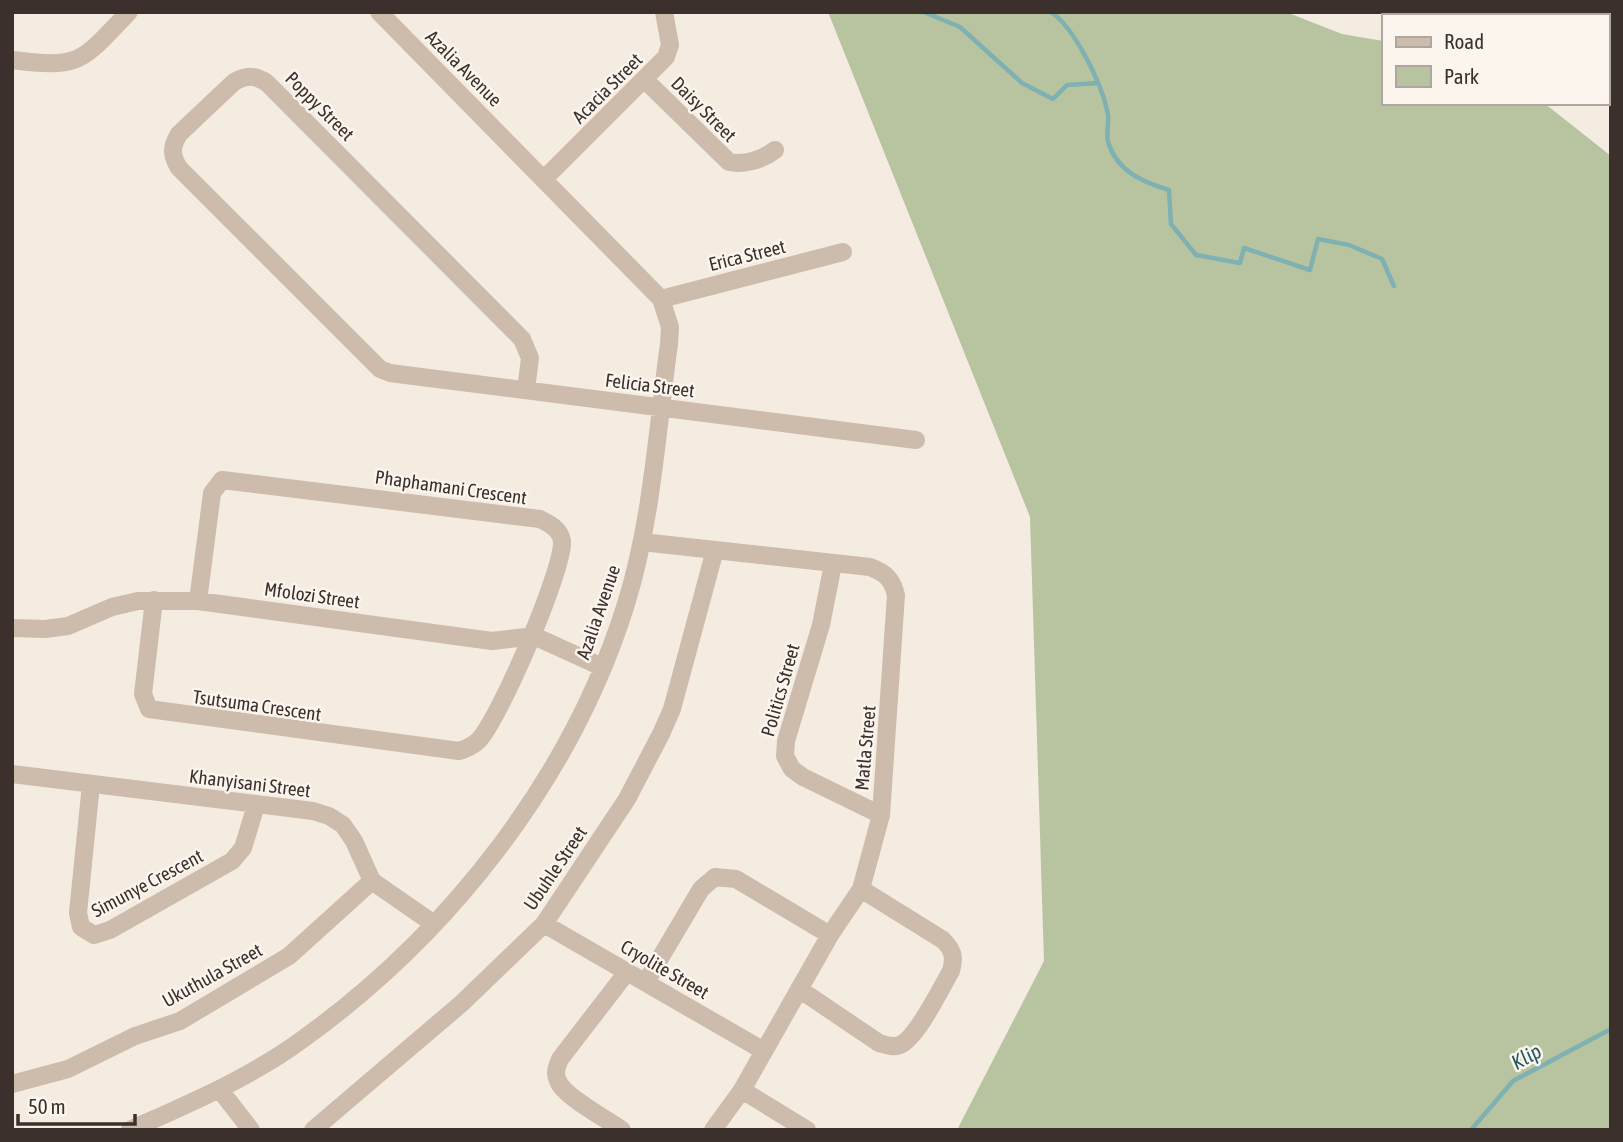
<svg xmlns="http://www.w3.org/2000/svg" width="1623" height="1142" viewBox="0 0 1623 1142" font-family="'Asap Condensed',sans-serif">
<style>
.green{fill:#b8c4a0}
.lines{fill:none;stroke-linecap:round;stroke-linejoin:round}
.stream{stroke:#7fb0b2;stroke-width:4.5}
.minor{stroke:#cdbbac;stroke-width:18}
.labels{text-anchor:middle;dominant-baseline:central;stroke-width:5;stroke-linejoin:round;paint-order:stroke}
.street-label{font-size:19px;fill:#3b302b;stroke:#fbf5ee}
.water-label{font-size:21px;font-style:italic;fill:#1f5a5e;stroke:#fbf5ee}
</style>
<rect width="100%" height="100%" fill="#f4ebe1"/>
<path class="green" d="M828 12H1286L1342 34 1383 41V103H1544L1611 156V1130H957L1044 961 1030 517Z"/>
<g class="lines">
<path class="stream" d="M924 12 960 27 1022 83 1053 99 1067 85 1098 83
M1051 12C1075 28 1103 86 1108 115 1109 123 1106 133 1108 142 1117 171 1142 182 1169 190L1171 224 1196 255 1240 263 1244 248 1310 270 1318 239 1349 245 1382 259 1394 286
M1471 1130 1513 1081 1611 1029"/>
<path class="minor" d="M1562 12 1564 16
M1607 52 1611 55
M12 60C83 69 81 61 129 12
M646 81 729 162C745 165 762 160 775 150
M544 179 666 57 670 45 664 12
M661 299 843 252
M526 390 530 358 522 339 267 83C255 75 247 75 234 82L179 134C171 147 171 155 179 168L380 369 390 373 916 440
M642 542 870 567C886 573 892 579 896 595L881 815 861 889 830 935 742 1090 713 1130
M833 564 821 625 786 741 785 756 792 769 803 777 881 815
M154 600 143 694 149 709 459 751C466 749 472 746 478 741 499 720 564 569 562 541 560 529 550 524 540 519L222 480 212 493 198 601
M12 628 45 629 68 626 112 607 138 601H198L492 641 534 636 602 667
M12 774 313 811 329 816 343 825 354 841 372 881 434 924
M91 784 78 913 81 927 94 935 110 930 232 861 243 848 256 805
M544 924 764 1051
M646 982 701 889 715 877 736 879 830 935
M799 989 879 1043C886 1045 892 1048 900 1045 917 1038 941 988 951 971 955 957 953 950 943 940L861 889
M12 1084 68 1069 135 1036 180 1021 289 956 372 881
M220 1090 251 1130
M742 1090 807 1130
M130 1130C190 1103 250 1078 303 1039 449 934 572 778 626 604 652 521 657 430 669 344L670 327 661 299 379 12
M313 1130 462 1003 544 924 627 799 661 734 672 709 715 550
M622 1130C607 1119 564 1097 558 1081 554 1073 557 1066 560 1059L627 972"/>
</g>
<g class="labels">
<g class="street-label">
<text transform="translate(464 68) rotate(45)">Azalia Avenue</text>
<text transform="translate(607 88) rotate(-45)">Acacia Street</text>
<text transform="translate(320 106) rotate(45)">Poppy Street</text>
<text transform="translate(704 109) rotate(45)">Daisy Street</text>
<text transform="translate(747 255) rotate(-14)">Erica Street</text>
<text transform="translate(650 385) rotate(7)">Felicia Street</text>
<text transform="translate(451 487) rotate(8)">Phaphamani Crescent</text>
<text transform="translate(312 595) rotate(8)">Mfolozi Street</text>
<text transform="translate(598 612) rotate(-71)">Azalia Avenue</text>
<text transform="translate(780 690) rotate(-74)">Politics Street</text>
<text transform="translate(257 705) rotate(8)">Tsutsuma Crescent</text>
<text transform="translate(865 748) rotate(-85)">Matla Street</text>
<text transform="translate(250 783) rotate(7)">Khanyisani Street</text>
<text transform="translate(555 868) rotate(-56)">Ubuhle Street</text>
<text transform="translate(147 883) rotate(-28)">Simunye Crescent</text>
<text transform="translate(665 969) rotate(30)">Cryolite Street</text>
<text transform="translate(212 975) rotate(-29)">Ukuthula Street</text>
</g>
<g class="water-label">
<text transform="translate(1526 1056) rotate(-29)">Klip</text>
</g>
</g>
<rect width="1623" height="1142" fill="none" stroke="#3b302b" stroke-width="28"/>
<rect x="1382" y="14" width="228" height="91" fill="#fbf5ee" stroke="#aea6a0" stroke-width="2"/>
<rect x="1396" y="37" width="35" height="10" fill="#cdbbac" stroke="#aea6a0" stroke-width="2"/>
<text x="1444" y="49" font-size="21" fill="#3b302b">Road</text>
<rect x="1396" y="66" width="35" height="21" fill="#b8c4a0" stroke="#aea6a0" stroke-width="2"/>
<text x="1444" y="84" font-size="21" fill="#3b302b">Park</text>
<path d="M18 1114v10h117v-10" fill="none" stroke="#3b302b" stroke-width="3.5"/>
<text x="28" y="1114" font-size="21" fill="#3b302b" stroke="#fbf5ee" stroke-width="5" paint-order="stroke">50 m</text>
</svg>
